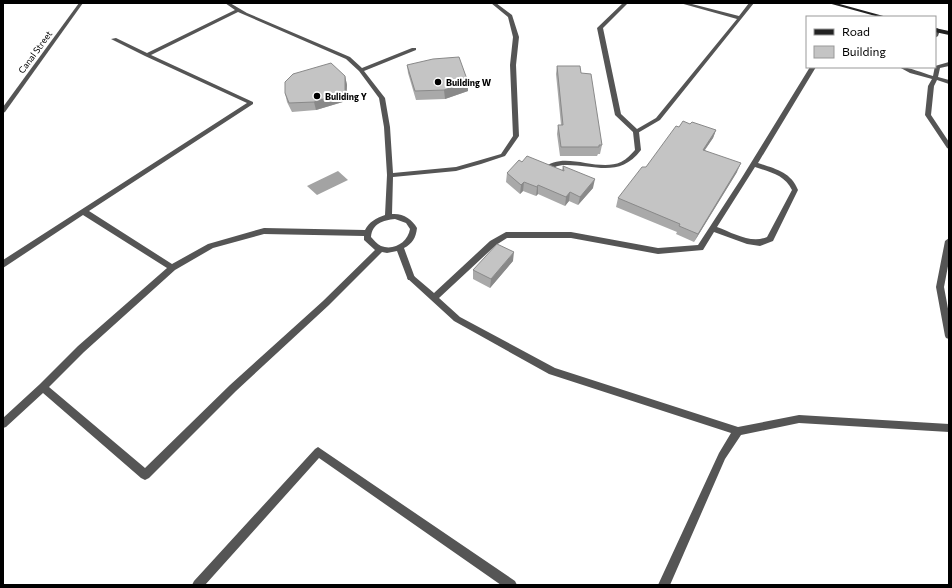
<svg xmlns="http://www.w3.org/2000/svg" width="952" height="588" viewBox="0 0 952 588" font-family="Commissioner,sans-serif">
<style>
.water{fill:#a3a3a3}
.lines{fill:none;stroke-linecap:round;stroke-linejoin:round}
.service{fill:#555;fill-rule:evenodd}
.minor{fill:#555;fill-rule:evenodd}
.tertiary{fill:#555;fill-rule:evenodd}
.secondary{fill:#222;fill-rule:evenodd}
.wall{fill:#a9a9a9}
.shaded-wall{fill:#898989}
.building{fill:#c4c4c4;stroke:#898989}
.poi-dot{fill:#000;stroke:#fff;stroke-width:1.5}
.labels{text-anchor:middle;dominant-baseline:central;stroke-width:4;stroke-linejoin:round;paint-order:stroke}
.far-street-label{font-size:9px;fill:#000;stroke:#fff}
.far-poi-label{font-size:9px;font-weight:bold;fill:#000;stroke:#fff;text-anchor:start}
</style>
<rect width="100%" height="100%" fill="#fff"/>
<path class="water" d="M338 171 348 180 317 195 307 186Z"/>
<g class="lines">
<path class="service" d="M937 28 940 30 938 36 935 38V29Z
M949 62V66L940 68 938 77 949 80V84L937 80 934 86 931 115 949 142V149L947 148 925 115 928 86 932 79 910 73 899 67C910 67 922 73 933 76L935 66Z
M810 67H816L758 163C775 169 791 172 798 190L773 241 760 246 747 244 714 232 703 250 658 254 571 238H507L496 245 439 298 460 317 555 368 738 427 799 415 949 424V432L799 423 741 435 725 459 670 585H658L719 453 731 433 549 374 454 321 407 278 411 275 414 276 434 293 490 241 506 232H571L658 248 698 245 741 179ZM755 167C770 172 785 175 792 190L767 237C751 244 733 233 717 227Z
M636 130 639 132 641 150C619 179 594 164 564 165 557 165 552 169 546 171L543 169C563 149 597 173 621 162 627 159 631 154 635 150L633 132Z
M949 238V261L944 287 949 314V339L946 338 945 336 936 287 945 241Z
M318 447 515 581 517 585H501L319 458 205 585H192L194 581 315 449Z"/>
<path class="minor" d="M225 3H230L247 13 350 57 362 68 412 48H416V50L364 71 385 98 390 127 393 173 456 167 477 161 501 154 513 136 510 65 513 37 508 17 491 3H496L512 15 519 37 516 65 519 136 505 156 481 164 456 171 393 177 392 214C403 213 412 219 417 228 416 238 412 244 404 248L415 278 414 280H408L397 251 387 253 382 252 329 305 236 391 149 478 145 480 141 478 43 393 6 427 3 428V418L40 384 78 346 167 268 83 215 3 268V260L247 103 145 56 111 39 116 38 147 53 235 10ZM238 12 346 59 359 71 379 98 384 127 387 175 385 215C376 218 369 222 365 230L264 228 208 244 172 264 89 211 253 104V102L151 55ZM395 219 406 223 410 229C408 242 394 251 381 246 377 244 374 240 371 237 372 224 383 220 395 219ZM264 234 364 236V240L375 250 323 301 230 385 145 468 49 387 84 352 175 270 213 248Z
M623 3H628L603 28 621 114 637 129 656 118 737 19 680 3H688L739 16 749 3H754L660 120 636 134 634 133 615 115 597 28Z"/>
<path class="tertiary" d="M79 3H83L5 112 3 113V107Z"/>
<path class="secondary" d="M828 3H836L887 17H879Z
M935 28 949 31V35L935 32Z"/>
</g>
<path class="wall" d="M407 65 468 91 445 99 416 100 408 73Z
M557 66 581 73 602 145 600 154H598L597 156H560L557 134 558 125H561L556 74Z
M345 76 347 85 346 101 316 110 292 112 287 102 285 93Z
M690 124 716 130 713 138 705 150 737 172 694 242 676 234 677 232 616 207 618 198 646 167 679 127Z
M522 162 562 170 563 166 593 188 578 205 569 201 565 206 538 194 536 196 523 191 520 194 506 182 507 173Z
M513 261 490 288 473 279V270Z"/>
<path class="shaded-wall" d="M345 76 347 85 346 101 316 110 314 102Z
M468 82V91L445 99 444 90Z
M716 130 713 138 699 158 703 150Z
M741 163 737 172 694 242 698 234Z
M595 179 593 188 578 205 580 197Z
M524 182 523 191 520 194 521 185Z
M538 185V194L536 196 537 187Z
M570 192 569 201 565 206 566 197Z
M514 252 513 261 490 288 491 279Z"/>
<path class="building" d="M459 57 468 82 444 90 415 91 407 65 433 59Z
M331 63 345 76V92L314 102 289 103 285 93V82L293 74Z
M557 66H580L581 73 591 74 602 145H599V147H561L558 125H563Z
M683 121 690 124 692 122 716 130 703 150 741 163 698 234 679 226 680 224 618 198 642 167H646L676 126 679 127Z
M527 156 564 171 563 166 595 179 580 197 570 192 566 197 538 185 537 187 524 182 521 185 507 173 519 160 522 162Z
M497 244 514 252 491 279 473 270Z"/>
<g class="poi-dot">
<circle cx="438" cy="82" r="4"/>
<circle cx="317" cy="96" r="4"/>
</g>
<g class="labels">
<g class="far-street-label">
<text transform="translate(35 52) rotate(-54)">Canal Street</text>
</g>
<g class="far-poi-label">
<text x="446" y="82">Building W</text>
<text x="325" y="96">Buliding Y</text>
</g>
</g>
<rect width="952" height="588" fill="none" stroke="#000000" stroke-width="8"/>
<rect x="806" y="16" width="130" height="52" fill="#ffffff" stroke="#999999"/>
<rect x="814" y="29" width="20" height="6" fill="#222222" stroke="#999999"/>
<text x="842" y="36" font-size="12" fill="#000000">Road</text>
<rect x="814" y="46" width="20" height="12" fill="#c4c4c4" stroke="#999999"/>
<text x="842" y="56" font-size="12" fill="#000000">Building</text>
</svg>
